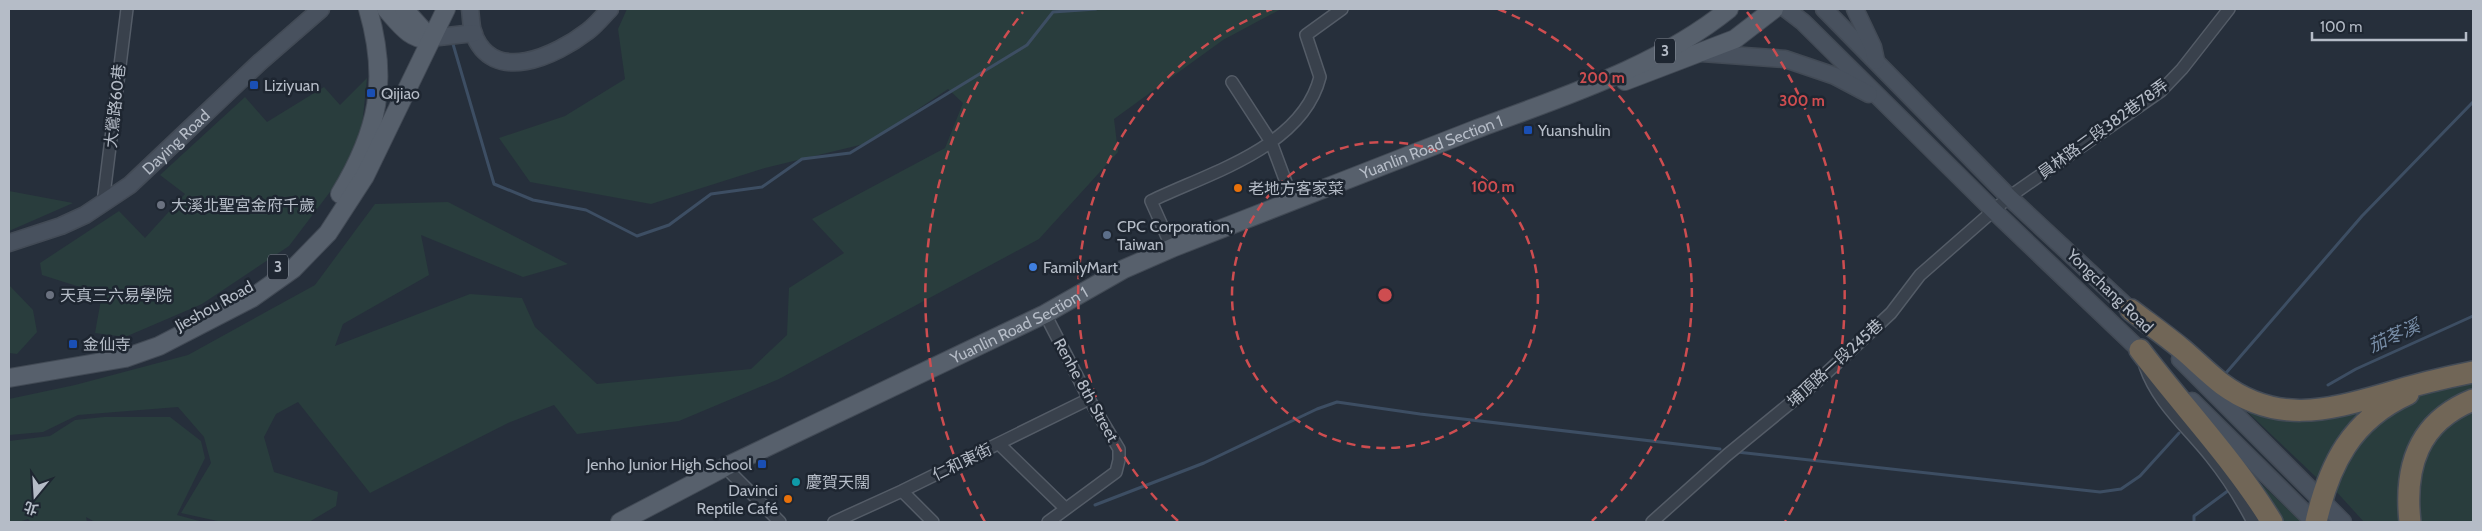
<svg xmlns="http://www.w3.org/2000/svg" width="2482" height="531" viewBox="0 0 2482 531" font-family="Cabin,'Noto Sans TC',sans-serif">
<style>
.green{fill:#293d3d}
.lines{fill:none;stroke-linecap:round;stroke-linejoin:round}
.stream{stroke:#3d4e63;stroke-width:3}
.street-casing{stroke:#545c67;stroke-width:14}
.secondary-casing{stroke:#424a55;stroke-width:19}
.primary-casing{stroke:#424a55;stroke-width:20}
.highway-casing{stroke:#444c57;stroke-width:24}
.street{stroke:#39414c;stroke-width:11}
.secondary{stroke:#48515e;stroke-width:16}
.primary{stroke:#57606c;stroke-width:18}
.highway{stroke:#716657;stroke-width:21}
.ring{fill:none;stroke:#ce4d50;stroke-width:2.5;stroke-dasharray:9 6}
.transit-dot{fill:#1a4fb4;stroke:#1e2631;stroke-width:2}
.food-dot{fill:#e8710a;stroke:#1e2631;stroke-width:2}
.worship-dot{fill:#6b7280;stroke:#1e2631;stroke-width:2}
.service-dot{fill:#5c6f8a;stroke:#1e2631;stroke-width:2}
.shop-dot{fill:#3f7fe0;stroke:#1e2631;stroke-width:2}
.culture-dot{fill:#0f9aa8;stroke:#1e2631;stroke-width:2}
.labels{text-anchor:middle;dominant-baseline:central;stroke-width:5;stroke-linejoin:round;paint-order:stroke}
.shield{fill:#1e2631;stroke:#888f9a;stroke-width:1}
.shield-label{font-size:15px;font-weight:bold;fill:#b5bcc7}
.poi-label{font-size:16px;fill:#b5bcc7;stroke:#1e2631;text-anchor:start}
.street-label{font-size:16px;fill:#b5bcc7;stroke:#1e2631}
.water-label{font-size:18px;font-style:italic;fill:#788ea8;stroke:#1e2631}
.centre{fill:#ce4d50;stroke:#1e2631;stroke-width:2.5}
.ring-label{font-size:15px;text-anchor:middle;font-weight:bold;fill:#ce4d50;stroke:#1e2631;stroke-width:5;stroke-linejoin:round;paint-order:stroke}
</style>
<rect width="100%" height="100%" fill="#262f3b"/>
<path class="green" d="M627 9H1281L1223 40 1114 119 1118 152 1039 239 779 379 679 421 577 434 554 405 508 423 370 493 298 402 276 414 264 437 274 472 338 492 336 506 309 522H222L181 513 211 463 204 437 178 407 78 415 43 432 9 435V399L75 385 188 355 315 285 375 204 448 202 568 264 523 277 421 235 429 275 343 324 335 346 470 294 522 298 535 327 597 384 751 369 787 335 789 288 844 253 812 219 945 148 963 103 948 89 868 143 765 168 651 204 530 182 499 138 565 116 625 79 618 29Z
M367 78 361 136 336 184 289 246 202 304 125 337 95 333 102 294 42 275 40 263 119 211 145 238 185 194 160 175 245 97 267 122 324 87 340 105Z
M9 191 73 203 9 231Z
M9 285 33 310 37 332 17 354 9 353Z
M2473 381V391L2433 415 2402 522H2364L2334 489C2344 450 2382 414 2417 397 2434 389 2455 386 2473 381Z
M2231 396 2362 407 2365 412 2331 454 2318 479Z
M2473 408V522H2420L2417 502 2420 470 2437 433Z
M104 417H170L201 441 205 458 177 515 203 522H95L86 517 87 522H31L28 519 19 522H9V441L50 436 75 420Z
M2251 474 2301 522H2281Z"/>
<g class="lines">
<path class="stream" d="M453 44 494 184 533 200 586 210 637 236 669 225 711 194 762 187 802 159 850 153 1027 45 1053 12 1096 9
M2226 373 2362 216 2473 102
M2328 385 2356 369 2473 316
M1737 452 2100 492 2121 489 2140 476 2179 433
M1095 505 1204 463 1317 409 1337 402 1420 414 1720 449
M2194 522V516L2229 490"/>
<g class="street-casing">
<path id="street" d="M1232 82 1271 142 1293 201
M103 203 127 9
M1172 248 1151 201C1208 173 1302 148 1320 77L1306 35 1342 9
M1045 314 1089 399 1119 449V460L1116 472 1048 522
M2145 366C2157 402 2187 427 2211 457 2227 477 2241 499 2253 522
M999 444 1066 509
M725 467 780 522
M902 491 933 522
M834 522 902 491 1089 399
M1652 522 1727 455 1821 378 1891 313 1920 275 2009 197 2161 91 2182 69 2229 9"/>
</g>
<g class="secondary-casing">
<g id="secondary">
<path d="M470 9C471 16 471 25 473 32 492 87 557 55 588 31 596 25 603 16 610 9"/>
<path d="M1786 9 1803 22 1994 211 2147 357"/>
<path d="M1824 9 2009 197 2140 319"/>
<path d="M1855 9 1873 47 1876 61"/>
<path d="M430 38 474 33"/>
<path d="M1702 53 1785 59 1835 76 1869 94"/>
<path id="s1" d="M9 243 61 226 85 215 130 185 260 62 321 9"/>
<path d="M2180 359 2343 522"/>
<path d="M2192 401 2314 522"/>
</g>
</g>
<g class="primary-casing">
<g id="primary">
<path d="M386 9C398 22 411 42 430 38"/>
<path d="M404 9 430 38"/>
<path d="M1625 81 1735 39 1774 9"/>
<path d="M340 194C378 131 389 81 368 9"/>
<path d="M9 378 125 358 159 346 252 298 293 269 328 233 365 176 446 9"/>
<path id="s2" d="M620 522 725 467 1045 314 1124 269 1172 248C1272 208 1373 169 1474 130 1561 97 1656 68 1729 9"/>
</g>
</g>
<g class="highway-casing">
<path id="highway" d="M2131 310C2148 323 2165 335 2182 349 2195 360 2208 373 2222 384 2276 424 2326 411 2385 394 2414 385 2443 378 2473 372
M2140 350C2184 408 2234 460 2272 522
M2316 522C2329 465 2351 420 2408 394
M2410 522C2404 467 2418 422 2473 400"/>
</g>
<use href="#street" class="street"/>
<use href="#secondary" class="secondary"/>
<use href="#primary" class="primary"/>
<use href="#highway" class="highway"/>
</g>
<g class="ring">
<circle cx="1385" cy="295" r="153"/>
<path d="M1178 521A307 307 0 0 1 1272 9M1498 9A307 307 0 0 1 1592 521"/>
<path d="M985 522A460 460 0 0 1 1023 12M1747 12A460 460 0 0 1 1785 522"/>
</g>
<g class="transit-dot">
<rect x="249" y="80" width="10" height="10" rx="2.5"/>
<rect x="366" y="88" width="10" height="10" rx="2.5"/>
<rect x="1523" y="125" width="10" height="10" rx="2.5"/>
<rect x="68" y="339" width="10" height="10" rx="2.5"/>
<rect x="757" y="459" width="10" height="10" rx="2.5"/>
</g>
<g class="food-dot">
<circle cx="1238" cy="188" r="5"/>
<circle cx="788" cy="499" r="5"/>
</g>
<g class="worship-dot">
<circle cx="161" cy="205" r="5"/>
<circle cx="50" cy="295" r="5"/>
</g>
<circle class="service-dot" cx="1107" cy="235" r="5"/>
<circle class="shop-dot" cx="1033" cy="267" r="5"/>
<circle class="culture-dot" cx="796" cy="482" r="5"/>
<g class="labels">
<g class="shield">
<rect x="1655" y="38.5" width="20" height="25" rx="4"/>
<rect x="268" y="254.5" width="20" height="25" rx="4"/>
</g>
<g class="shield-label">
<text x="1665" y="51">3</text>
<text x="278" y="267">3</text>
</g>
<g class="poi-label">
<text x="264" y="85">Liziyuan</text>
<text x="381" y="93">Qijiao</text>
<text x="1538" y="130">Yuanshulin</text>
<text x="1248" y="188">老地方客家菜</text>
<text x="171" y="205">大溪北聖宮金府千歲</text>
<text x="1117" y="226">CPC Corporation,<tspan x="1117" dy="18">Taiwan</tspan></text>
<text x="1043" y="267">FamilyMart</text>
<text x="60" y="295">天真三六易學院</text>
<text x="83" y="344">金仙寺</text>
<text x="752" y="464" text-anchor="end">Jenho Junior High School</text>
<text x="806" y="482">慶賀天闊</text>
<text x="778" y="490" text-anchor="end">Davinci<tspan x="778" dy="18">Reptile Café</tspan></text>
</g>
<g class="street-label">
<text transform="translate(115 106) rotate(-84)">大鶯路60巷</text>
<text transform="translate(2103 129) rotate(-36)">員林路二段382巷78弄</text>
<text stroke="none"><textPath href="#s1" startOffset="198">Daying Road</textPath></text>
<text stroke="none"><textPath href="#s2" startOffset="895">Yuanlin Road Section 1</textPath></text>
<text transform="translate(2110 291) rotate(44)">Yongchang Road</text>
<text transform="translate(214 306) rotate(-29)">Jieshou Road</text>
<text stroke="none"><textPath href="#s2" startOffset="445">Yuanlin Road Section 1</textPath></text>
<text transform="translate(1835 363) rotate(-42)">埔頂路一段245巷</text>
<text transform="translate(1086 390) rotate(61)">Renhe 8th Street</text>
<text transform="translate(962 462) rotate(-26)">仁和東街</text>
</g>
<g class="water-label">
<text transform="translate(2394 336) rotate(-24)">茄苳溪</text>
</g>
</g>
<circle cx="1385" cy="295" r="8" class="centre"/>
<g class="ring-label">
<text x="1602" y="83">200 m</text>
<text x="1802" y="106">300 m</text>
<text x="1493" y="192">100 m</text>
</g>
<rect width="2482" height="531" fill="none" stroke="#b5bcc7" stroke-width="20"/>
<g transform="translate(35 496) rotate(198)" stroke="#1e2631" stroke-width="4" paint-order="stroke">
<path d="M0-4L9 19L0 12L-9 19Z" fill="#b5bcc7"/>
<text y="-8" font-size="14" font-weight="bold" text-anchor="middle" fill="#b5bcc7">北</text>
</g>
<path d="M2312 32v8h154v-8" fill="none" stroke="#b5bcc7" stroke-width="2.5"/>
<text x="2320" y="32" font-size="15" fill="#b5bcc7" stroke="#1e2631" stroke-width="4" paint-order="stroke">100 m</text>
</svg>
